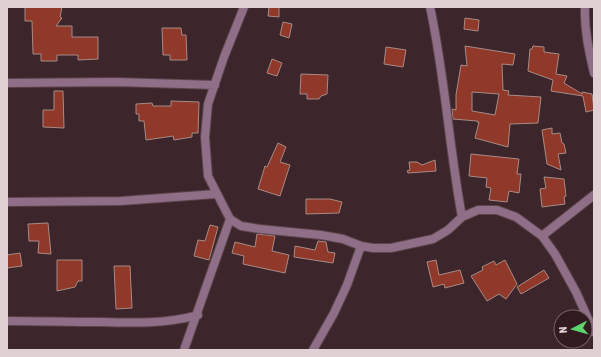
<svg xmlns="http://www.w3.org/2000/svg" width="601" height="357" viewBox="0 0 601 357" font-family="'Asap Condensed',sans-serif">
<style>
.building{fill:#903829;stroke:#a88b85;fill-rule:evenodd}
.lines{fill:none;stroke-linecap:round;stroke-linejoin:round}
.minor-casing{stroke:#5a4449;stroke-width:10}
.minor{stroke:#8f6e87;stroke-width:8}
</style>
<rect width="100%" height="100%" fill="#3c252b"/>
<path class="building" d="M25 7H62L60 17 62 18 56 26H72V37H98V59L78 60V55H57V61H41V54H33L32 21H25Z
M269 7H279V17L268 16Z
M465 18 479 20 478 31 464 29Z
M283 22 292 24 289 38 280 35Z
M162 28H181L182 35H186L187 60H170V55H163Z
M465 46 515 54 513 65 502 64 503 90 509 91 508 95 541 97 538 123 510 124 508 147 475 138 479 122H477V121L453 119 452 109 456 110V95L461 65 467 66ZM472 92 499 94 495 115 472 111Z
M533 46 544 47V52L559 54 556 74 567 76 564 83 582 94V92L592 94 594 110 586 112 583 96 551 91 553 80 528 71 530 49H532Z
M386 47 406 50 403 67 384 64Z
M272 59 282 63 277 76 267 73Z
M301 74 328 75 327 94 321 96 319 99H307V94H300Z
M54 91H63L64 128 43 127V110H54Z
M171 101 199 102 198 133H192V137L174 140 173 136 146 140 144 121H139V114H136V104L152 103 153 106H171Z
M552 128V134L560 133 562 143 564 144 566 153 558 154 561 170 547 164 542 130Z
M278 143 286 147 280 162 290 165 280 196 258 189 265 166 267 167Z
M471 154 519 159 517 174H521L519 193 509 191 507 202 489 200 491 188 486 187 487 178 469 176Z
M435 160 436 171 408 173 407 171 410 170 409 162H417L422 165Z
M544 177 564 179 566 196 564 197 565 204 542 207 540 189 546 188Z
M306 199H330L342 202 339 213 306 214Z
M48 223 51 254 38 253 39 241H29L28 224Z
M210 225 218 227 209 260 194 256 198 240 205 241Z
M257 234 275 236 272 251 289 255 285 273 243 264 244 256 232 253 235 242 255 247Z
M318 241 326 242 328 252 335 253 333 263 294 257 295 246 315 250Z
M20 253 22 266 7 268V255Z
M57 260H82V281H78L75 287 57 291Z
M436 260 439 275 460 270 464 283 445 288 444 284 433 287 427 262Z
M505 260 517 284 506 299 499 294 487 301 471 276 483 270 482 267 494 261 496 265Z
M114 266H130L132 308 116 309Z
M544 270 549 278 521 294 517 287Z"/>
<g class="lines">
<g class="minor-casing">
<path id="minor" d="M244 7 224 57 208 104 205 137 208 176 230 219 241 226 260 229 321 235 343 239 361 246 373 248H391L433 239 448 230 462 217 478 210H497L516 217 542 236 555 254 576 292 594 332
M430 7C445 76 449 147 462 217
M585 7C584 29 589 51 594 73
M7 83 116 82 215 85
M7 202 121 201 216 194
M542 236 594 195
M7 321C38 321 69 322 100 322 133 323 166 324 198 315
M184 350 230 219
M313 350 334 313 347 285 361 246"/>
</g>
<use href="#minor" class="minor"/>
</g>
<rect width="601" height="357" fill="none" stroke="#e0d0d3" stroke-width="16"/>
<g transform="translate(573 329) rotate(264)"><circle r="19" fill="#311b21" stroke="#776368"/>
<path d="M0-3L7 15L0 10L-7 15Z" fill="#5cd56d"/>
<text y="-6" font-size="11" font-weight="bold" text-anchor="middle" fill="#e0d0d3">N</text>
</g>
</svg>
